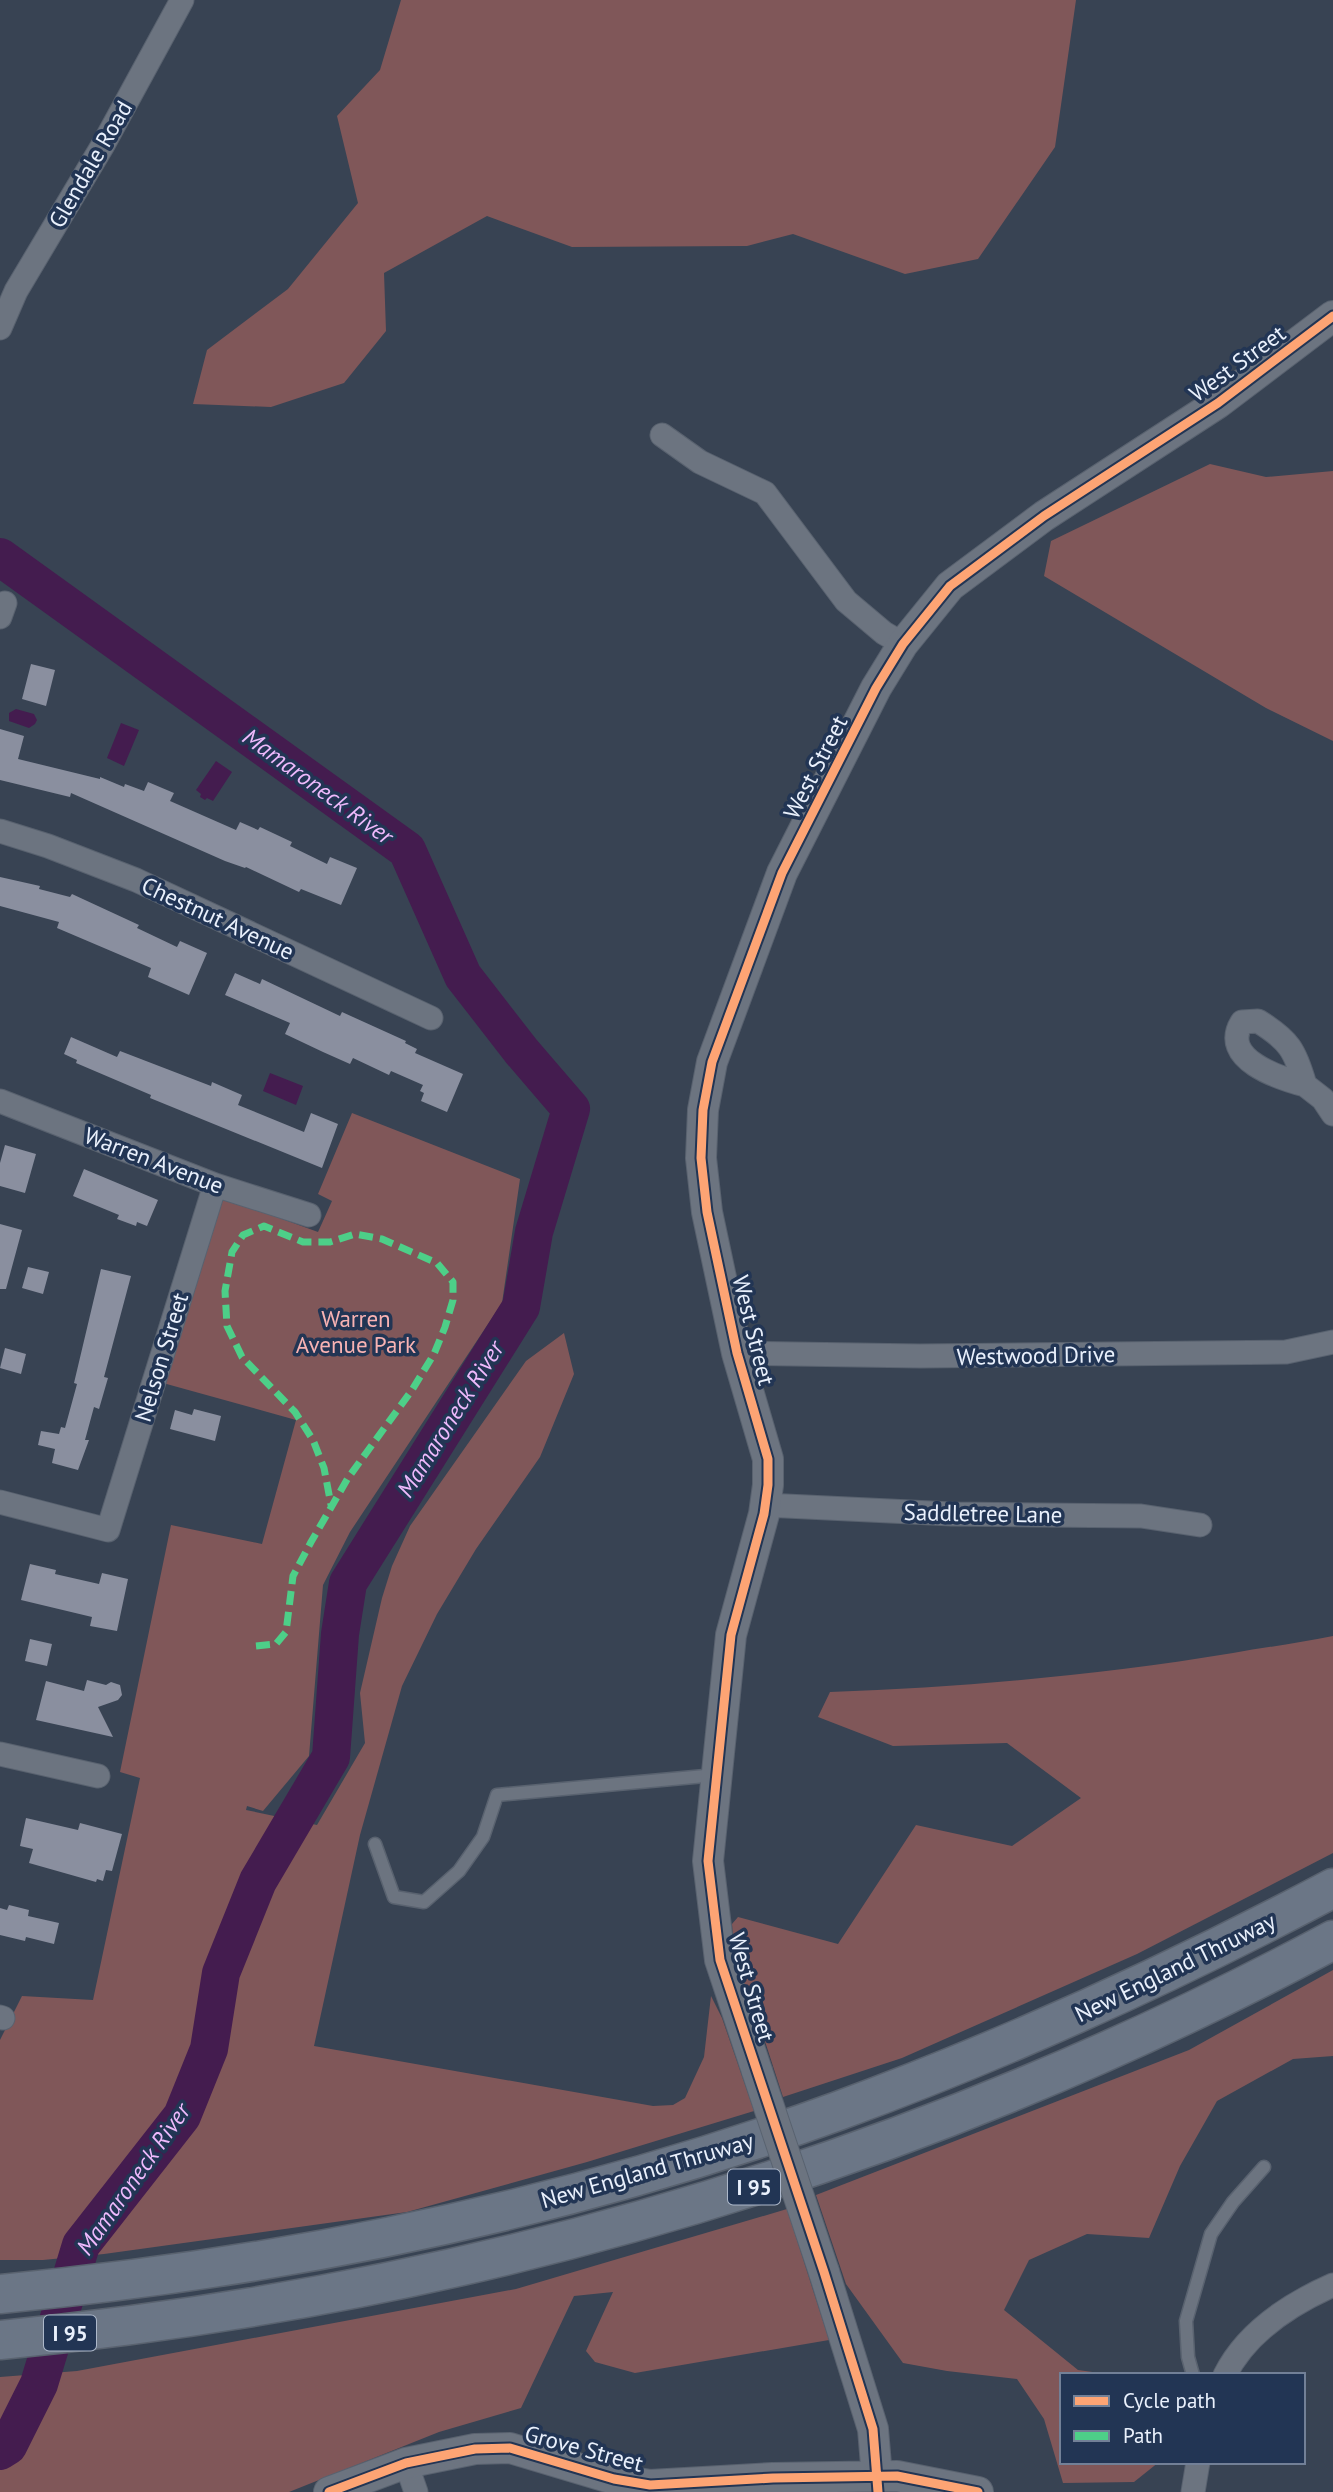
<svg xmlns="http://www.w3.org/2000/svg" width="1333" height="2492" viewBox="0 0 1333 2492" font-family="'PT Sans',sans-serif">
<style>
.green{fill:#805759}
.water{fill:#441c4f}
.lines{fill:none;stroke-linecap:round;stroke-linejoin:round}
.river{stroke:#441c4f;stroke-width:38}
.building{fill:#8a8f9f}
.service-casing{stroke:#59626f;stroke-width:15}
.minor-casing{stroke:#59626f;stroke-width:25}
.tertiary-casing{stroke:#59626f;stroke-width:32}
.motorway-casing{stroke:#59626f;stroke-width:41}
.service{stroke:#6c7480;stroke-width:12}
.minor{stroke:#6c7480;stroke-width:23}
.tertiary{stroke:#6c7480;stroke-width:30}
.motorway{stroke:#6b7686;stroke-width:38}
.tertiary-bridge-casing{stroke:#59626f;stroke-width:32;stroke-linecap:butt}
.tertiary-bridge{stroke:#6c7480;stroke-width:30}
.quiet{stroke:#4dcf88;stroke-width:7;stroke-dasharray:14 7;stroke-linecap:butt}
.cycleway-casing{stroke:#223554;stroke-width:13}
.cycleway{stroke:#fda474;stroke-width:9}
.labels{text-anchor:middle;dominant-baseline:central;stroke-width:7;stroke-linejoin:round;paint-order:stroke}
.shield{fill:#223554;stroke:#adb8ca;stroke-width:2}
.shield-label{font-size:21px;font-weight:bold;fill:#e9f0fc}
.street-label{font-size:23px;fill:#e9f0fc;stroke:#223554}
.park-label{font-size:23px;fill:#f8b3b3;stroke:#223554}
.water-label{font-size:24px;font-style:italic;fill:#eeb9fc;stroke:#223554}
</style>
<rect width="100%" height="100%" fill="#384353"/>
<path class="green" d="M401 0H1076L1055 147 978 259 905 274 793 234 747 246 572 247 487 216 384 273 386 331 344 383 271 407 193 404 207 350 288 289 358 203 337 116 380 70Z
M1210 464 1266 477 1333 471V741L1266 708 1044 576 1051 541Z
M352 1113 520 1179 502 1303 350 1532 323 1585 309 1756 263 1811 247 1806 246 1810 317 1825 365 1743 360 1693 382 1598 392 1566 410 1526 526 1361 564 1333 574 1374 540 1457 476 1549 437 1614 402 1686 360 1835 314 2046 653 2106 673 2105 685 2098 704 2057 711 1996 722 2018 754 2111 587 2162 407 2212 104 2254 43 2260H0V2040L22 1996 93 2000 140 1778 120 1772 171 1525 262 1544 296 1420 163 1383 219 1196 318 1232 332 1201 318 1194Z
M1333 1636V1853L1137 1954 902 2058 783 2097 762 2032 737 1991 732 1924 738 1917 838 1944 916 1825 1012 1846 1081 1798 1007 1743 893 1746 818 1717 830 1692C966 1687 1100 1675 1233 1653 1266 1647 1300 1643 1333 1636Z
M1333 1970V2056L1293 2059 1217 2101 1180 2166 1149 2238 1087 2234 1029 2260 1004 2310 1078 2370 1114 2375H1062V2462H1159L1134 2482 1063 2483 1044 2419 1017 2379 947 2371 903 2363 846 2284 816 2195 1189 2050Z
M787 2209 829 2340 635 2373 595 2362 586 2351 613 2292 574 2296 521 2408 439 2432 289 2492H0V2377L77 2371 516 2289Z"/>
<path class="water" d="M16 709 34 714 37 720 35 724 29 728 9 721V713Z
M121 723 139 730 124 766 107 758Z
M216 761 232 772 213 801 207 798 205 800 200 797 201 794 196 790Z
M270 1073 303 1086 296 1105 263 1091Z"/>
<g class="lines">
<path class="river" d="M0 557 407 850 463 976 522 1052 571 1109 534 1232 521 1307 348 1583 340 1634 331 1757 258 1881 221 1973 209 2049 182 2116 81 2245 39 2384 8 2446 0 2451"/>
</g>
<path class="building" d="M31 664 55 670 46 706 22 699Z
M0 729 24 736 18 759 100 779V777L124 787 125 784 144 791 148 782 174 793 170 801 236 830 240 822 258 830 260 827 292 842 290 846 327 864 330 857 357 868 341 905 301 889 299 892 246 867 245 868 225 861 71 793 70 797 0 780Z
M0 877 40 886 39 889 70 897 72 894 139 925 137 928 177 947 180 941 207 953 189 995 148 977 151 968 57 928 59 922 0 906Z
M235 973 260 984 262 979 340 1016 342 1012 353 1017 406 1041 405 1043 417 1049 415 1053 463 1074 447 1112 421 1101 424 1093 420 1091 423 1085 391 1071 389 1075 353 1058 350 1064 323 1052 285 1034 290 1023 225 995Z
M71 1037 117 1057 120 1051 211 1086 212 1082 242 1095 238 1105 304 1132 311 1113 338 1124 322 1168 150 1098 151 1095 76 1063 77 1060 64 1054Z
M5 1145 36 1154 25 1193 0 1186V1163Z
M84 1169 158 1200 147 1226 137 1222 136 1226 117 1219 119 1215 73 1196Z
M0 1224 22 1230 6 1289H0Z
M28 1267 49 1272 43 1294 22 1288Z
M101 1269 131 1276 104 1377 108 1378 99 1409 94 1407 85 1440H89L78 1470 52 1463 55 1449 38 1445 41 1431 59 1434 61 1427 65 1428 77 1384 74 1383Z
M5 1348 26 1354 21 1374 0 1368Z
M194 1409 221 1416 215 1441 170 1429 175 1410 192 1415Z
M30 1564 56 1570 55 1574 99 1584 102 1573 128 1579 117 1631 90 1626 92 1617 21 1600Z
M30 1639 52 1644 47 1666 25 1661Z
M87 1680 106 1685 111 1682 120 1685 122 1695 118 1700 98 1707 113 1737 36 1720 46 1681 84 1691Z
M26 1818 78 1830 80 1823 122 1834 112 1871 106 1870 103 1881 97 1879 96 1882 29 1863 33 1849 20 1846Z
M9 1905 29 1910 28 1916 59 1923 54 1944 26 1937 25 1941 0 1935V1908L7 1910Z"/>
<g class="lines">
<g class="service-casing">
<path id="service" d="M375 1844 394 1897 424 1902 459 1871 483 1837 497 1795 716 1775
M1193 2375 1188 2357 1186 2321 1211 2234 1233 2202 1264 2167"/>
</g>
<g class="minor-casing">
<path id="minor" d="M0 328 16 291 103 145 182 0
M662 435 700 462 765 493 846 601 884 633 903 644
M0 617 5 603
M0 831 48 846 136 880 431 1018
M1258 1021C1289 1040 1295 1050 1305 1085 1279 1078 1219 1059 1242 1022Z
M1305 1085 1323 1099 1333 1114
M0 1101 215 1185 309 1215
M737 1353 920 1356 1286 1352 1333 1342
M0 1502 108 1530 215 1185
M765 1505 952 1514 1141 1516 1200 1525
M0 1754 98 1776
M0 2017 3 2018
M1225 2375C1247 2331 1290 2304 1333 2285
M406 2463 416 2492
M1193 2492 1198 2462"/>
</g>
<g class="tertiary-casing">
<path id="tertiary" d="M757 2071 720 1960 708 1861 731 1635 764 1514 768 1485V1459L737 1353 707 1212 701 1158 703 1110 712 1062 782 873 876 688 903 644 950 586 1044 516 1218 403 1333 316
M824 2272 873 2429 877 2477
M329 2492 406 2463 475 2449 510 2448 614 2479 650 2485 773 2478 897 2476 978 2492"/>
</g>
<g class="motorway-casing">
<path id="motorway" d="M0 2294C285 2267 569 2209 838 2111 1009 2048 1173 1973 1333 1888
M0 2340C469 2295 917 2163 1333 1940"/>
</g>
<use href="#service" class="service"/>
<use href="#minor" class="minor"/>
<use href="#tertiary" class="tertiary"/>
<use href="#motorway" class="motorway"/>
<g class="tertiary-bridge-casing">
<path id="tertiary-bridge" d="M757 2071 824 2272"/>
</g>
<use href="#tertiary-bridge" class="tertiary-bridge"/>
<path class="quiet" d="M256 1646 276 1644 286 1632 293 1576 311 1542 348 1478 412 1390 434 1354 445 1327 453 1300V1282L437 1263 382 1239 355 1234 330 1242H303L264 1226 243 1235 232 1252 225 1291 227 1326 242 1357 295 1412 313 1440 324 1468 331 1505"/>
<g class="cycleway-casing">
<path id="cycleway" d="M329 2492 406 2463 475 2449 510 2448 614 2479 650 2485 773 2478 897 2476 978 2492
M878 2492 873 2429 824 2272 720 1960 708 1861 731 1635 764 1514 768 1485V1459L737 1353 707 1212 701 1158 703 1110 712 1062 782 873 876 688 903 644 950 586 1044 516 1218 403 1333 316"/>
</g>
<use href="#cycleway" class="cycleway"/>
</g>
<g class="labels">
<g class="shield">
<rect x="728" y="2169.5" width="52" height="35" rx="5"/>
<rect x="44" y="2315.5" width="52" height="35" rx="5"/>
</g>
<g class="shield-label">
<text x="754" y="2187">I 95</text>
<text x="70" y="2333">I 95</text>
</g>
<g class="street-label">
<text transform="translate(90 164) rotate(-60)">Glendale Road</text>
<text transform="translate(1237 363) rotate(-36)">West Street</text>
<text transform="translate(815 767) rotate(-63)">West Street</text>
<text transform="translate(218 918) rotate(25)">Chestnut Avenue</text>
<text transform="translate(154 1160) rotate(21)">Warren Avenue</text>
<text transform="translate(754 1330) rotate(76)">West Street</text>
<text transform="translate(1036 1355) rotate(-1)">Westwood Drive</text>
<text transform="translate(161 1357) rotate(-73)">Nelson Street</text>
<text transform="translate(983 1513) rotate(1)">Saddletree Lane</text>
<text transform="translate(1175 1967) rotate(-26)">New England Thruway</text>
<text transform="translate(752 1987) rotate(74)">West Street</text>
<text transform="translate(647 2170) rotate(-16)">New England Thruway</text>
<text transform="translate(584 2448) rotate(15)">Grove Street</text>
</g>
<g class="park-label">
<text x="356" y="1318">Warren<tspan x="356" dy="26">Avenue Park</tspan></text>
</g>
<g class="water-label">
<text transform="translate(318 786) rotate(36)">Mamaroneck River</text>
<text transform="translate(450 1419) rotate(-58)">Mamaroneck River</text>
<text transform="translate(133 2179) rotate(-55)">Mamaroneck River</text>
</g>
</g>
<rect x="1060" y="2373" width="245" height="91" fill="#223554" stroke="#728097" stroke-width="2"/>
<rect x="1074" y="2396" width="35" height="10" fill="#fda474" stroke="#728097" stroke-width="2"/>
<text x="1123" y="2408" font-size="21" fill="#e9f0fc">Cycle path</text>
<rect x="1074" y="2431" width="35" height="10" fill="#4dcf88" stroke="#728097" stroke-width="2"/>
<text x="1123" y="2443" font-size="21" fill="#e9f0fc">Path</text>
</svg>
